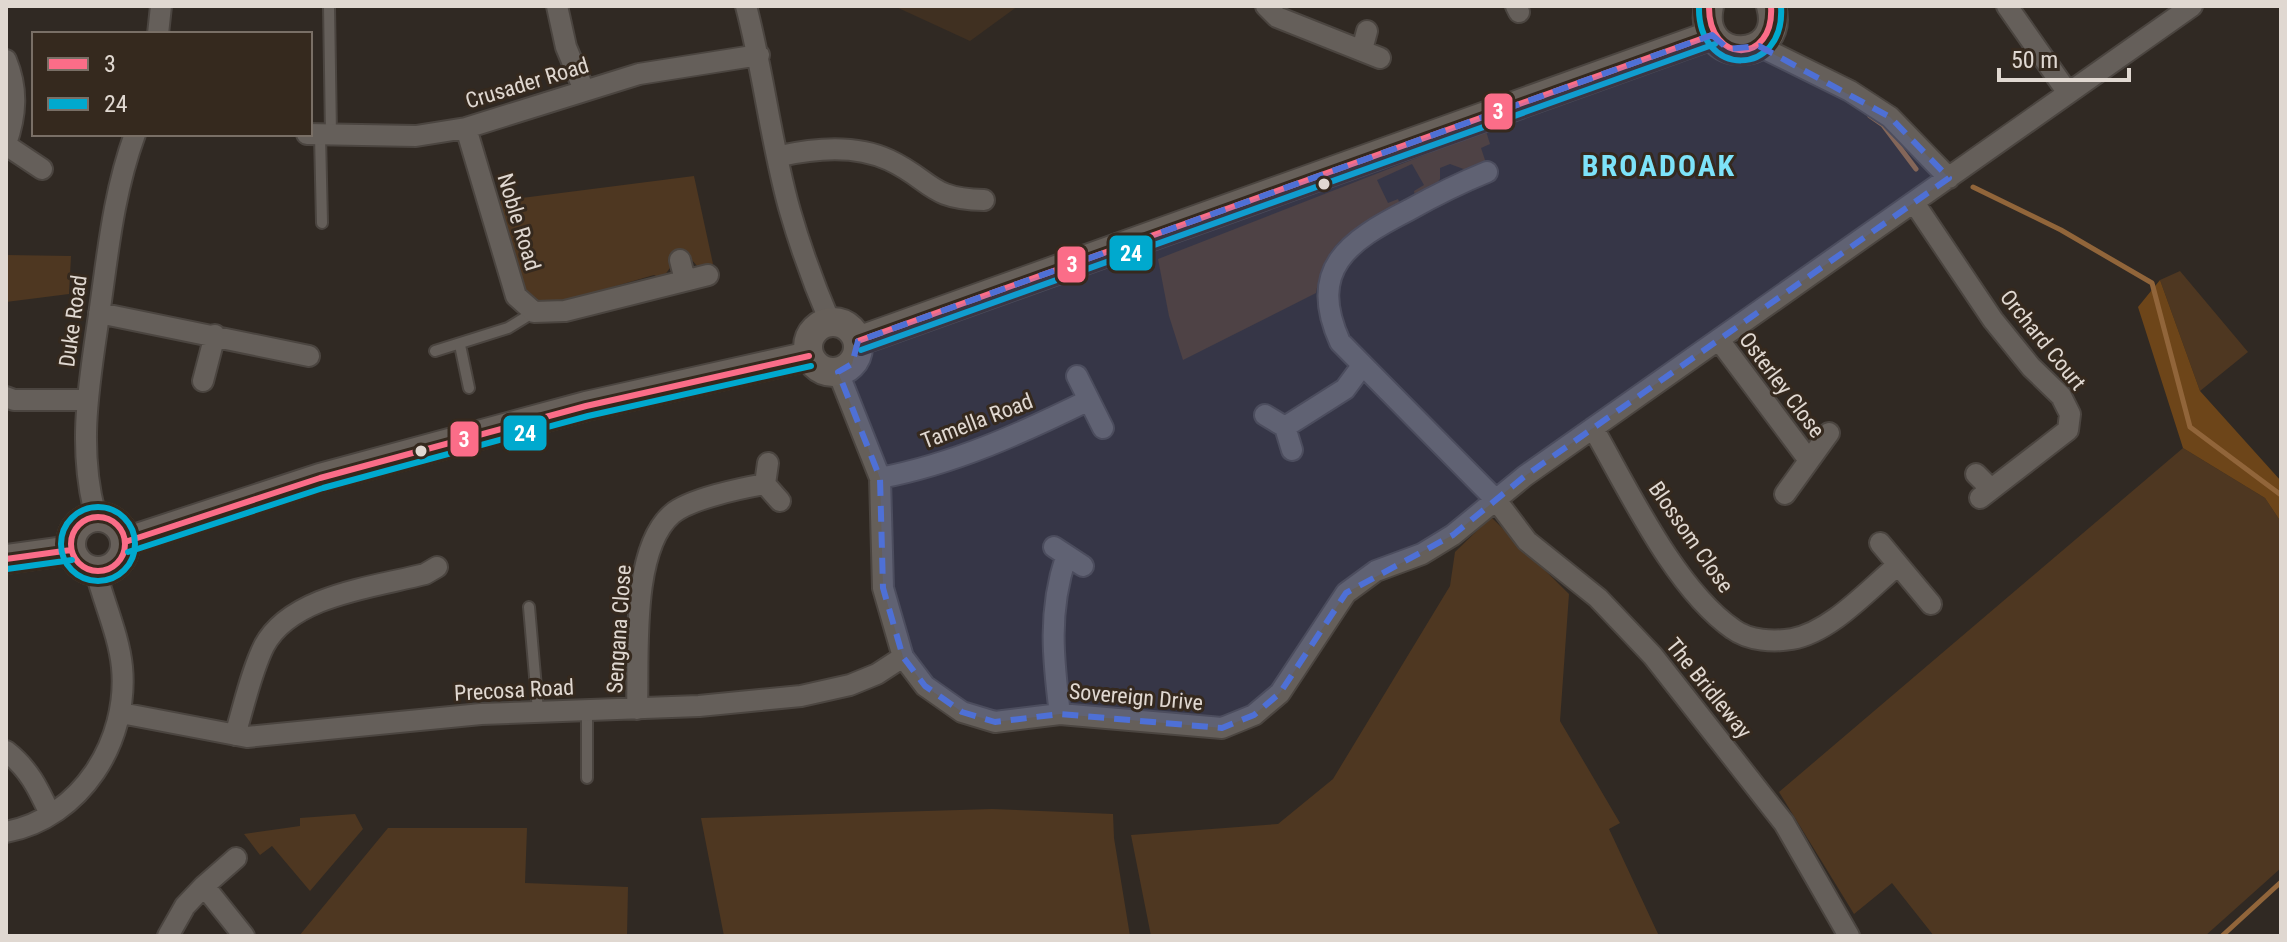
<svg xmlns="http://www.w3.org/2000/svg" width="2287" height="942" viewBox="0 0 2287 942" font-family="'Roboto Condensed',sans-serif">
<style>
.built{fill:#403021}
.green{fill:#4e3721}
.forest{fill:#6d4519}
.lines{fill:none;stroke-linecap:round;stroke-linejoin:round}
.stream{stroke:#91653a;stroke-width:5}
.lane-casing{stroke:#4b4540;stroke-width:14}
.street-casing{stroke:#4b4540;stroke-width:24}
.secondary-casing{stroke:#4b4540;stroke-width:32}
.lane{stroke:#655f5a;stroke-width:10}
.street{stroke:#655f5a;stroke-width:20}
.secondary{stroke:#67605a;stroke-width:28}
.bus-1-casing{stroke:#35291e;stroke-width:12}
.bus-2-casing{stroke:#35291e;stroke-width:12}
.bus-1{stroke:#fb6d88;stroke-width:6}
.bus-2{stroke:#00a9ce;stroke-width:6}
.marked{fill:#4e70d6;fill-opacity:0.2;stroke:#4e70d6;stroke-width:6;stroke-dasharray:16 10;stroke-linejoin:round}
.bus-dot{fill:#e0d8d1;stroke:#35291e;stroke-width:3}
.labels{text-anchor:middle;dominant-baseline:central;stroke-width:6;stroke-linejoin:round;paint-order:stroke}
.street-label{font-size:22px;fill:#e0d8d1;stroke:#35291e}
.district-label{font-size:30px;font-weight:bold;letter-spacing:2px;fill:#7de3f9;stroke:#35291e}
.line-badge{stroke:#35291e;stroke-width:3}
.badge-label{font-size:22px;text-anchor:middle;font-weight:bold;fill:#fff}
</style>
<rect width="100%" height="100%" fill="#302923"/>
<path class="built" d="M894 6H1018L970 41Z"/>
<path class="green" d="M1486 131 1490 144 1481 148 1486 163 1469 171 1450 164 1440 168V179L1432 191 1415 196 1414 191 1424 185 1412 164 1377 180 1388 203 1398 199 1401 207C1353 232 1327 234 1316 293L1183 360 1169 316 1158 259Z
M694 176 713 264 698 267 684 251 672 254V265L662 279 654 275 550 305 527 299 498 201Z
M6 255 71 256 69 294 6 302Z
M2180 271 2248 352 2200 391 2160 280Z
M2183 448 2265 498 2281 522V868L2205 936H1934L1892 883 1854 914 1779 792Z
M1491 517 1569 594 1560 721 1620 823 1609 829 1659 936H1151L1131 835 1278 824 1333 779 1450 586 1455 552Z
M992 809 1113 814 1114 838 1130 936H724L701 818Z
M355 814 363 829 310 891 272 846 260 855 244 834 300 826V818Z
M388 828H527L525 883 628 887 627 936H299Z"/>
<path class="forest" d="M2160 280 2200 391 2281 481V522L2265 498 2183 448 2138 307Z"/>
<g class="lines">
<path class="stream" d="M1870 116 1883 125 1916 169
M1973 187 2061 230 2152 283 2190 427 2281 495
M2222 936 2281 882"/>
<g class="lane-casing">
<path id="lane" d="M329 6 331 135
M320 135 322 223
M460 345 469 388
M435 351 508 328 534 312
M529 607 538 711
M587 710V778"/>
</g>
<g class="street-casing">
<path id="street" d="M557 6 566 47 584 90
M746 6C764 74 771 145 790 211 801 249 814 285 830 322
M1266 6 1277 17 1380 58
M1516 6 1519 12
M2007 6 2068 93
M158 34 161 6
M1759 46 1850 91 1890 117 1949 178
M1362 50 1367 31
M6 60C18 89 16 115 6 144
M466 128 516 296 534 312 565 311 708 275
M307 134 416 136 466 128 639 74 759 55
M6 145 42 169
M780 156C815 148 855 144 889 160 932 180 928 199 984 200
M1487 172C1460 183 1434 196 1409 210 1348 241 1307 269 1340 342L1496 500 1527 541 1598 598 1653 656 1784 823 1849 936
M1915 204 1993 320 2031 367 2061 396 2070 414 2068 430 1980 498
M680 260 685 280
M99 313 309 356
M1719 340 1808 459
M838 372 880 478 883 588 903 657 925 686 962 712 995 722 1060 714 1222 728 1254 715 1280 693 1346 593 1376 571 1422 554 1453 535 1525 476 2192 6
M1077 376 1103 428
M203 381 215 335
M6 397 14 400H86
M1265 415 1285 427 1292 450
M1285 427 1345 389 1362 366
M1593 428C1628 489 1675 589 1733 629 1749 641 1774 642 1792 639 1831 632 1868 590 1898 565
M1976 474 1991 489
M880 478C954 464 1022 433 1089 400
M765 484 768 463
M1785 494 1829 433
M96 517C77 449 89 384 99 315 108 253 113 194 135 134
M1880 543 1931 604
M1054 547 1083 566
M637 709C639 658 630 550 672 514 689 499 742 488 765 484L780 501
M121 713 247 737 481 714 699 706 801 696 850 685 877 674 903 657
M1060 714C1053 659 1048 611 1066 557
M235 735C244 706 251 672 264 646 291 595 375 587 425 574L437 567
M6 751C29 769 38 788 50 814
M6 832C81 818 129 741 122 667 119 636 104 603 96 572
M204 886 236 858
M168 936 185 906 204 886 244 936"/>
</g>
<g class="secondary-casing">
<path id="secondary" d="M1709 6C1696 66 1787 64 1771 6
M808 347a25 25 0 1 1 50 0a25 25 0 1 1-50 0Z
M858 341 1712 35
M71 544a27 27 0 1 1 54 0a27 27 0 1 1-54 0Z
M125 542 320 478 586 406 809 356
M6 559 71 550"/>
</g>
<use href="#lane" class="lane"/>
<use href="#street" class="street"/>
<use href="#secondary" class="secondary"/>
<g class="bus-1-casing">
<path id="bus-1" d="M1709 6C1708 65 1775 65 1771 6
M858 341 1712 35
M71 544a27 27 0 1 1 54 0a27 27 0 1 1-54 0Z
M125 542 320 478 586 406 809 356
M6 559 71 550"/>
</g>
<g class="bus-2-casing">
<path id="bus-2" d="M1699 6C1697 79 1786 78 1781 6
M861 350 1715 44
M61 544a37 37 0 1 1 74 0a37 37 0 1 1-74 0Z
M128 552 323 488 588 416 811 366
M7 569 72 560"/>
</g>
<use href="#bus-1" class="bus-1"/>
<use href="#bus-2" class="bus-2"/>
</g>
<path class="marked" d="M1712 35 1728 49 1759 46 1890 117 1949 178 1525 476 1453 535 1346 593 1280 693 1254 715 1222 728 1060 714 995 722 962 712 925 686 903 657 883 588 880 478 838 372 852 364 858 341Z"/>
<g class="bus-dot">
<circle cx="1324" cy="184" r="7"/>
<circle cx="421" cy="451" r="7"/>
</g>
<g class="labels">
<g class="street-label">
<text transform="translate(527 83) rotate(-17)">Crusader Road</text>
<text transform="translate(519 222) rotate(73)">Noble Road</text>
<text transform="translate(73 321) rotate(-82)">Duke Road</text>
<text transform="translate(2043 340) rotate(51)">Orchard Court</text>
<text transform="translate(1782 385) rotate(53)">Osterley Close</text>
<text transform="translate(977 421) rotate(-21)">Tamella Road</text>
<text transform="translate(1691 537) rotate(55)">Blossom Close</text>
<text transform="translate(619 629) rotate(-86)">Sengana Close</text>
<text transform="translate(1709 688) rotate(51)">The Bridleway</text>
<text transform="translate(514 690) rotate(-3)">Precosa Road</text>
<text transform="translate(1136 697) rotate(5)">Sovereign Drive</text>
</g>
<g class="district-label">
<text x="1659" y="165">BROADOAK</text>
</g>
</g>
<g class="line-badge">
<rect x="1483" y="92" width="31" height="39" rx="8" fill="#fb6d88"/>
<rect x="1108" y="234" width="46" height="38" rx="8" fill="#00a9ce"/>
<rect x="1056" y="245" width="31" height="39" rx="8" fill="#fb6d88"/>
<rect x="502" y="414" width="46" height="38" rx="8" fill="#00a9ce"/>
<rect x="449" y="420" width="31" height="38" rx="8" fill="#fb6d88"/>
</g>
<g class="badge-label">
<text x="1498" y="119">3</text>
<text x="1131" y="261">24</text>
<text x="1072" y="272">3</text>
<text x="525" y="441">24</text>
<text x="464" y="447">3</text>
</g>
<rect width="2287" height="942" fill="none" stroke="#e0d8d1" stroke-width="16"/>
<rect x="32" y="32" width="280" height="104" fill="#35291e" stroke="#796f66" stroke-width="2"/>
<rect x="48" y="58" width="40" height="12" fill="#fb6d88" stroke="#796f66" stroke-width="2"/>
<text x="104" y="72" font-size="24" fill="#e0d8d1">3</text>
<rect x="48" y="98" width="40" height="12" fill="#00a9ce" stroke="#796f66" stroke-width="2"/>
<text x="104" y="112" font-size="24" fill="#e0d8d1">24</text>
<path d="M1999 68v12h130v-12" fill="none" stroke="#e0d8d1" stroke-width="4"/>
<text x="2011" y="68" font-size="24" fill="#e0d8d1" stroke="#35291e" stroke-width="6" paint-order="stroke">50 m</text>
</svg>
